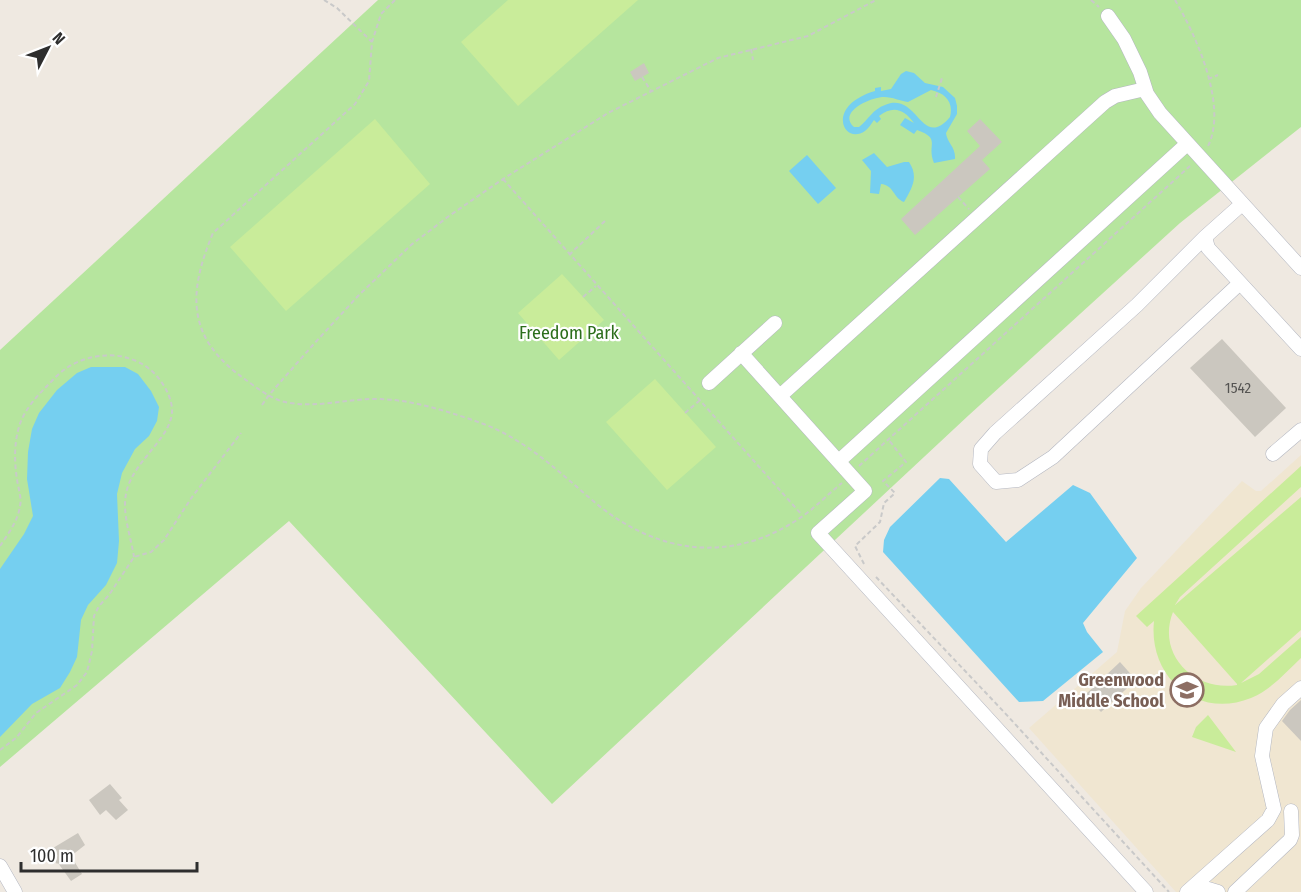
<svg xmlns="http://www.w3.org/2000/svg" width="1301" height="892" viewBox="0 0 1301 892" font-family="'Fira Sans Condensed',sans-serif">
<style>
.education{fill:#f0e6d1}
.green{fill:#b6e59e}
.pitch{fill:#c9ec9a;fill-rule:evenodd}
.water{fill:#75cff0;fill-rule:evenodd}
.building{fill:#cbc7bf}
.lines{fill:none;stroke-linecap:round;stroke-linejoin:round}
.minor-casing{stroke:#b4b7c1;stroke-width:15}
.path{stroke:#c9c9c9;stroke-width:2;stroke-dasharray:4.5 3;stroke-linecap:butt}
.minor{stroke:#fff;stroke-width:14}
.labels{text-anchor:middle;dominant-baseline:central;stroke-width:4.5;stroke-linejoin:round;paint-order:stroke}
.number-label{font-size:15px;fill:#555452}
.park-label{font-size:18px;fill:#2c6e1b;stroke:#fff}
.education-label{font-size:18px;font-weight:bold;fill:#785e54;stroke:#fff;text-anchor:end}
</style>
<rect width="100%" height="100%" fill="#efe9e1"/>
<path class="education" d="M1301 455V892H1176L1029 728 1117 652 1125 611 1141 588 1242 481 1256 491H1261Z"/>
<path class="green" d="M378 0H1301V127L1180 223 969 415 552 804 289 521 0 767V350Z"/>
<path class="pitch" d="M508 0H638L518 106 461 42Z
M375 119 430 184 286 311 230 247Z
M562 274 604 320 559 360 518 313Z
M655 379 716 447 667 490 606 422Z
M1301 466V487L1180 597 1175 605 1301 497V630L1241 683 1259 674 1301 637V658C1286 672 1271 690 1251 698 1197 720 1148 677 1154 621L1147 627 1136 616ZM1173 612 1237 684V685C1195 692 1156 655 1173 612Z
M1208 715 1236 752 1192 737 1196 727Z"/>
<path class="water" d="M906 71 914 73 925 83 943 87 955 98 957 106V114L946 133C947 143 956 147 955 159L934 163C926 144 942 139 917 130L914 134 900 125 905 118 914 123C904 109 893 105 879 116L881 119 877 123 874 120C871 124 869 128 865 131 844 146 824 106 875 91V88L881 87V91L891 89 901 74ZM931 90C945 93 954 102 950 117 921 151 918 91 885 105 873 109 868 120 859 127H854C837 112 871 97 884 97 893 97 900 101 908 102Z
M874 153 887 167 904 162H909C919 177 912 188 904 202 893 198 894 185 881 184L879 194 870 193 871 171 862 160Z
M807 155 836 188 818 204 789 171Z
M91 367H125L138 374 151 391 159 407 157 421 149 436 135 449 122 473 117 494 119 541 117 563 106 585 88 605 81 620 77 657 70 672 60 688 32 704 0 737V569L24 534 33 516 27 479 28 452 32 429 39 413 57 390 77 373Z
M940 478 949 479 1006 542 1073 485 1090 493 1137 558 1083 623 1087 632 1103 652 1043 701 1019 702 883 552 884 540 890 527Z"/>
<path class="building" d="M644 63 649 73 635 81 630 72Z
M980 119 1002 142 982 160 990 169 915 235 901 219 980 146 967 131Z
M1222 339 1286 408 1255 437 1190 368Z
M1120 662 1136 680 1101 712 1085 695Z
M1301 700V741L1282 721 1290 710Z
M110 784 122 798 119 800 128 810 116 820 106 810 100 815 89 800Z
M78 833 85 845 71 856 82 874 71 881 58 863 57 864 54 860 50 863 43 854Z"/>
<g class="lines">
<g class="minor-casing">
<path id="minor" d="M1108 16 1124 39 1140 72 1147 94 1160 113 1301 268
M1242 204 1205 237 1208 248 1301 349
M1205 237 1137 305 995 433 981 449 980 464 996 482 1018 480 1053 457 1240 283
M741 353 865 491 818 533 1146 892
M709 383 775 323
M780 396 1105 102 1115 96 1145 89
M1273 454 1301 430
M839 461 1187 144
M0 866 15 892
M1195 885 1218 892
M1187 892 1268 820 1274 809 1262 756 1266 728 1283 704 1301 688
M1235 892 1290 840 1292 835 1291 811"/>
</g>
<path class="path" d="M324 0 337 8 372 42
M395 0 381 14 372 42 369 81 355 104 213 233C187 295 187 339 246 380 257 388 271 399 285 402 316 409 349 398 380 399 413 400 450 412 481 423 525 439 558 471 592 500 655 554 730 565 800 518 815 508 828 494 842 483
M1091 0 1099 7
M1175 0C1196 35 1228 106 1208 146
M751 49 753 60
M642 77 651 91
M1208 79 1218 75
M936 97 942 78
M503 179 802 515
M958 197 969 209
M569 255 605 221
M583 297 596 286
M262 405 269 395 312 346 358 296 411 245 449 216 503 179 608 113 718 58 808 36 876 0
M685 413 699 401
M859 466 1190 166
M0 546C8 534 18 521 20 506 22 498 18 488 17 479 14 461 14 439 21 421 26 409 36 397 45 388 51 382 58 374 65 369 87 354 118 350 142 364 157 372 170 391 172 408 174 438 132 460 126 494 122 514 131 537 134 557
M864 564 855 546 880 522 884 503 895 493 883 481 906 462 888 439
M876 577 1004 712 1169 892
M0 750 16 738 36 713 77 685 87 672 92 651 94 616 99 606 109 595 134 557 151 552 164 540 192 497 241 433"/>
<use href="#minor" class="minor"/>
</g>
<defs>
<g id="school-ring" transform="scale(1.725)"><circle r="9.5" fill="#fff" stroke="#8d6e63" stroke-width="1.5"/><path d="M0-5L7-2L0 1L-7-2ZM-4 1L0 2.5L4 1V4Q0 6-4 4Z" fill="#8d6e63"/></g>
</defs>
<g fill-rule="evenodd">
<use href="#school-ring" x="1187" y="690"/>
</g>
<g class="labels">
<g class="number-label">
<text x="1238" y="388">1542</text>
</g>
<g class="park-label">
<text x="569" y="333">Freedom Park</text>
</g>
<g class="education-label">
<text x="1164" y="680">Greenwood<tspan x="1164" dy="21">Middle School</tspan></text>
</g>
</g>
<g transform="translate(48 48) rotate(48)" stroke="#ffffff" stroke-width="4.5" paint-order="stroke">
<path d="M0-4.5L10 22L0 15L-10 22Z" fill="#2e2e2e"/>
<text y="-9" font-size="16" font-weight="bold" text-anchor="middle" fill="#2e2e2e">N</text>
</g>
<path d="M21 862v9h176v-9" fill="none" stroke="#2e2e2e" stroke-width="3"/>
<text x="30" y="862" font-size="18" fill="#2e2e2e" stroke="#ffffff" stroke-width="4.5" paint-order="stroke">100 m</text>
</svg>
